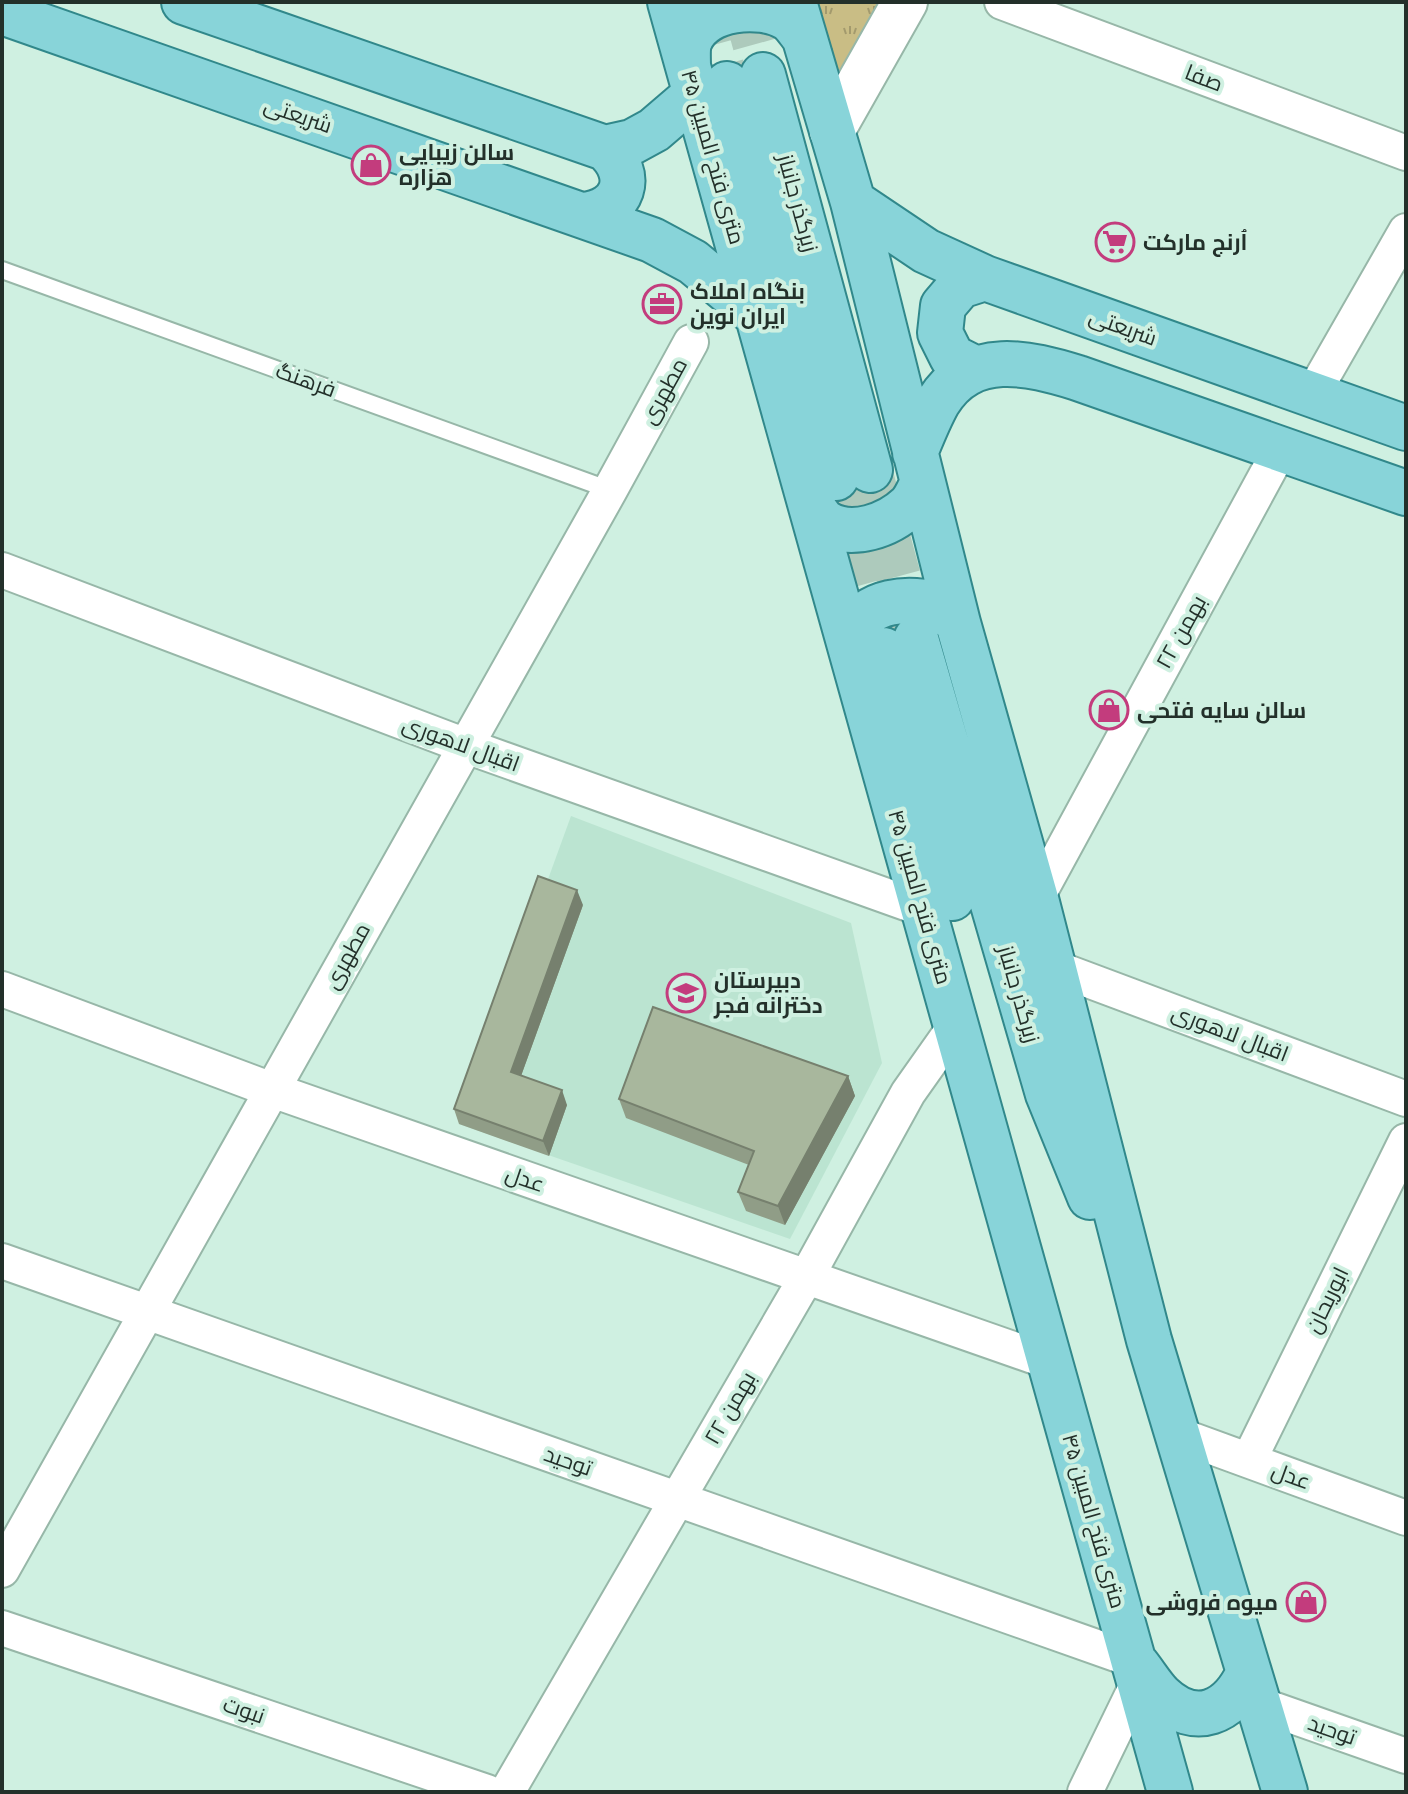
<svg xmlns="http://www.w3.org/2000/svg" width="1408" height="1794" viewBox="0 0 1408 1794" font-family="Arial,Cairo,sans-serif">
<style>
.built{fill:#bbe4d1}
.grass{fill:url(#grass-tufts)}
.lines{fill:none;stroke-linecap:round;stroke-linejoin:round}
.primary-tunnel{stroke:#adcabc;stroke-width:44;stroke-dasharray:44 22;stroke-linecap:butt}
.lane-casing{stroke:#97b7a8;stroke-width:20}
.street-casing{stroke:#97b7a8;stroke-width:38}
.secondary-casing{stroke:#97b7a8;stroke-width:48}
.primary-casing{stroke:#31888b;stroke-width:48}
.lane{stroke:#fff;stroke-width:16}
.street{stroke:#fff;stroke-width:34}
.secondary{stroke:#fff;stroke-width:44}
.primary{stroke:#88d4d9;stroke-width:44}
.wall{fill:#909d87}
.shaded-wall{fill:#76806e}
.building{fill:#a8b79d;stroke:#76806e;stroke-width:2}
.labels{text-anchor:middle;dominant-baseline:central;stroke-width:8;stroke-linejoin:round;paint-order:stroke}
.street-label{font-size:22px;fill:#23302a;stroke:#cff0e1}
.poi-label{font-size:22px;font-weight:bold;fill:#23302a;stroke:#cff0e1;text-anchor:start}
</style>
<defs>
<pattern id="grass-tufts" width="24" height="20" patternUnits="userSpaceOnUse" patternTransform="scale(2)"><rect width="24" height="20" fill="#c9bd85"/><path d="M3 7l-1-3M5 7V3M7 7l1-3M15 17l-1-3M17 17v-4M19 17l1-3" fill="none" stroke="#a39a6d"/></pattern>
</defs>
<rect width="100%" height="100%" fill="#cff0e1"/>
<path class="built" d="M571 816 851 923 882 1063 790 1239 459 1124Z"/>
<path class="grass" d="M810 2H891L836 96Z"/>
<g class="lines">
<path class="primary-tunnel" d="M704 2 727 84
M743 2 763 75
M870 470 915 637
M836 478 883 645"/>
<g class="lane-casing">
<path id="lane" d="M2 270 610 490"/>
</g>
<g class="street-casing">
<path id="street" d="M1002 2 1406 153
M1312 395 1406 231
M2 570 466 746 923 909
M1036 899 1281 448
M1053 967 1406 1099
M2 989 272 1090 1050 1362
M2 1261 1133 1660
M1176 1434 1406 1518
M1249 1460 1406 1141
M2 1570 610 490 691 342
M2 1628 487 1792
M1258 1704 1406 1756
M507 1792 806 1278 908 1093 956 1025
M1085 1792 1139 1681"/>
</g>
<g class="secondary-casing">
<path id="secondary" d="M832 131 905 2"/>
</g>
<g class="primary-casing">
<path id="primary" d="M184 2 605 148 632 142 654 130 696 94
M670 2 1170 1792
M794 2 853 202 958 623 1036 899 1149 1340 1285 1792
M2 12 652 240 693 262 757 315
M688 66C688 58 687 47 690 40 704 7 760 2 787 18 794 22 799 31 804 37
M763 75 870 470
M727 84 836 478
M853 202 926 251 985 278 1406 428
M583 215C624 211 636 175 605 148
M976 369 952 357 940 333 943 306 960 286 985 278
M915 453C922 436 929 418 938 402 971 348 1029 363 1078 378L1406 493
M810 503C815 510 820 519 826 523 852 539 889 525 909 506 915 500 918 492 922 484
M916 639 1048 1094 1090 1197
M884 650 952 898
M852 651C852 645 852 637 853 632 863 600 913 595 938 606 946 609 952 618 958 623
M1137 1665C1145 1675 1152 1687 1161 1696 1196 1729 1230 1712 1248 1674"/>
</g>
<use href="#lane" class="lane"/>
<use href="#street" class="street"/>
<use href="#secondary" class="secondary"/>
<use href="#primary" class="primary"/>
</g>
<path class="wall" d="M583 905 521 1076 567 1105 549 1156 459 1124 454 1109Z
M848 1076 855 1096 785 1225 746 1211 738 1192 749 1165 626 1118 619 1099Z"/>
<path class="shaded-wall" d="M577 890 583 905 517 1087 511 1072Z
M848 1076 855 1096 785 1225 778 1206Z
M562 1090 567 1105 549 1156 543 1141Z"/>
<path class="building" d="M538 876 577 890 511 1072 562 1090 543 1141 454 1109Z
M653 1007 848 1076 778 1206 738 1192 754 1151 619 1099Z"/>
<defs>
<g id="shop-ring" transform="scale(2)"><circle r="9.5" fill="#cff0e1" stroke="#c33c7d" stroke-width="1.5"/><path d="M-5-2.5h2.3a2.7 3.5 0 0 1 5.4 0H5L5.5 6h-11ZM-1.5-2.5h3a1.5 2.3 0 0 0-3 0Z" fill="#c33c7d"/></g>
<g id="supermarket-ring" transform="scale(2)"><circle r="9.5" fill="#cff0e1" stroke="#c33c7d" stroke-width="1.5"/><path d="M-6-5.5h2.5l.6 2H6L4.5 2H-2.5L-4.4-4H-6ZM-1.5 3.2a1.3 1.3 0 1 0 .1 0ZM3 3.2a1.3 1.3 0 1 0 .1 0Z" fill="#c33c7d"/></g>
<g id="office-ring" transform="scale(2)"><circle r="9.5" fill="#cff0e1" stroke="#c33c7d" stroke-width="1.5"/><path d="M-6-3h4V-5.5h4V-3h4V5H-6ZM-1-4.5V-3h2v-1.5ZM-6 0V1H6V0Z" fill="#c33c7d"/></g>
<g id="school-ring" transform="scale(2)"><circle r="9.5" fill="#cff0e1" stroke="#c33c7d" stroke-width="1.5"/><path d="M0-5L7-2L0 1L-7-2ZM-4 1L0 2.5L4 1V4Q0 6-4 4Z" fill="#c33c7d"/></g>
</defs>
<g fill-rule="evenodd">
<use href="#shop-ring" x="371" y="165"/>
<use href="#supermarket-ring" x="1115" y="242"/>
<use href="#office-ring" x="662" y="304"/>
<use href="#shop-ring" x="1109" y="710"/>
<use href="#school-ring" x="686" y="993"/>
<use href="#shop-ring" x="1306" y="1602"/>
</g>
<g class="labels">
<g class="street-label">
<text transform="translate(1204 78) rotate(21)">صفا</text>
<text transform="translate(298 115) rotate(19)">شریعتی</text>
<text transform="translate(713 157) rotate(74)">۴۵ متری فتح المبین</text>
<text transform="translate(798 203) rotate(75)">زیرگذر جانباز</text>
<text transform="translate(1123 327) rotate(20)">شریعتی</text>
<text transform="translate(306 380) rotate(20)">فرهنگ</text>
<text transform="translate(664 391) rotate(-61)">مطهری</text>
<text transform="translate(1181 632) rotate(-61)">۲۲ بهمن</text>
<text transform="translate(461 744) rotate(20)">اقبال لاهوری</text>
<text transform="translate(920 897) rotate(74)">۴۵ متری فتح المبین</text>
<text transform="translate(347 956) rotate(-61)">مطهری</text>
<text transform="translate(1019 994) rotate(74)">زیرگذر جانباز</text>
<text transform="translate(1230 1033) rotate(21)">اقبال لاهوری</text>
<text transform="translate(525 1179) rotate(19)">عدل</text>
<text transform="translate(1327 1300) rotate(-64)">ابوریحان</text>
<text transform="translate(730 1408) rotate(-60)">۲۲ بهمن</text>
<text transform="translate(568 1461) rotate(19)">توحید</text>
<text transform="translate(1291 1476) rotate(20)">عدل</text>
<text transform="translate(1094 1521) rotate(74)">۴۵ متری فتح المبین</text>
<text transform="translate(244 1710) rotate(19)">نبوت</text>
<text transform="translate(1332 1730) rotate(19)">توحید</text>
</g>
<g class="poi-label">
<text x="399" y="152">سالن زیبایی<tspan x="399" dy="25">هزاره</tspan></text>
<text x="1143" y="242">اُرنج مارکت</text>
<text x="690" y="291">بنگاه املاک<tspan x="690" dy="25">ایران نوین</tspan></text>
<text x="1137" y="710">سالن سایه فتحی</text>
<text x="714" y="980">دبیرستان<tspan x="714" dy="25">دخترانه فجر</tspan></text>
<text x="1278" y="1602" text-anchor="end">میوه فروشی</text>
</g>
</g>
<rect width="1408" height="1794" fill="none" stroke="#23302a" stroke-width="8"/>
</svg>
